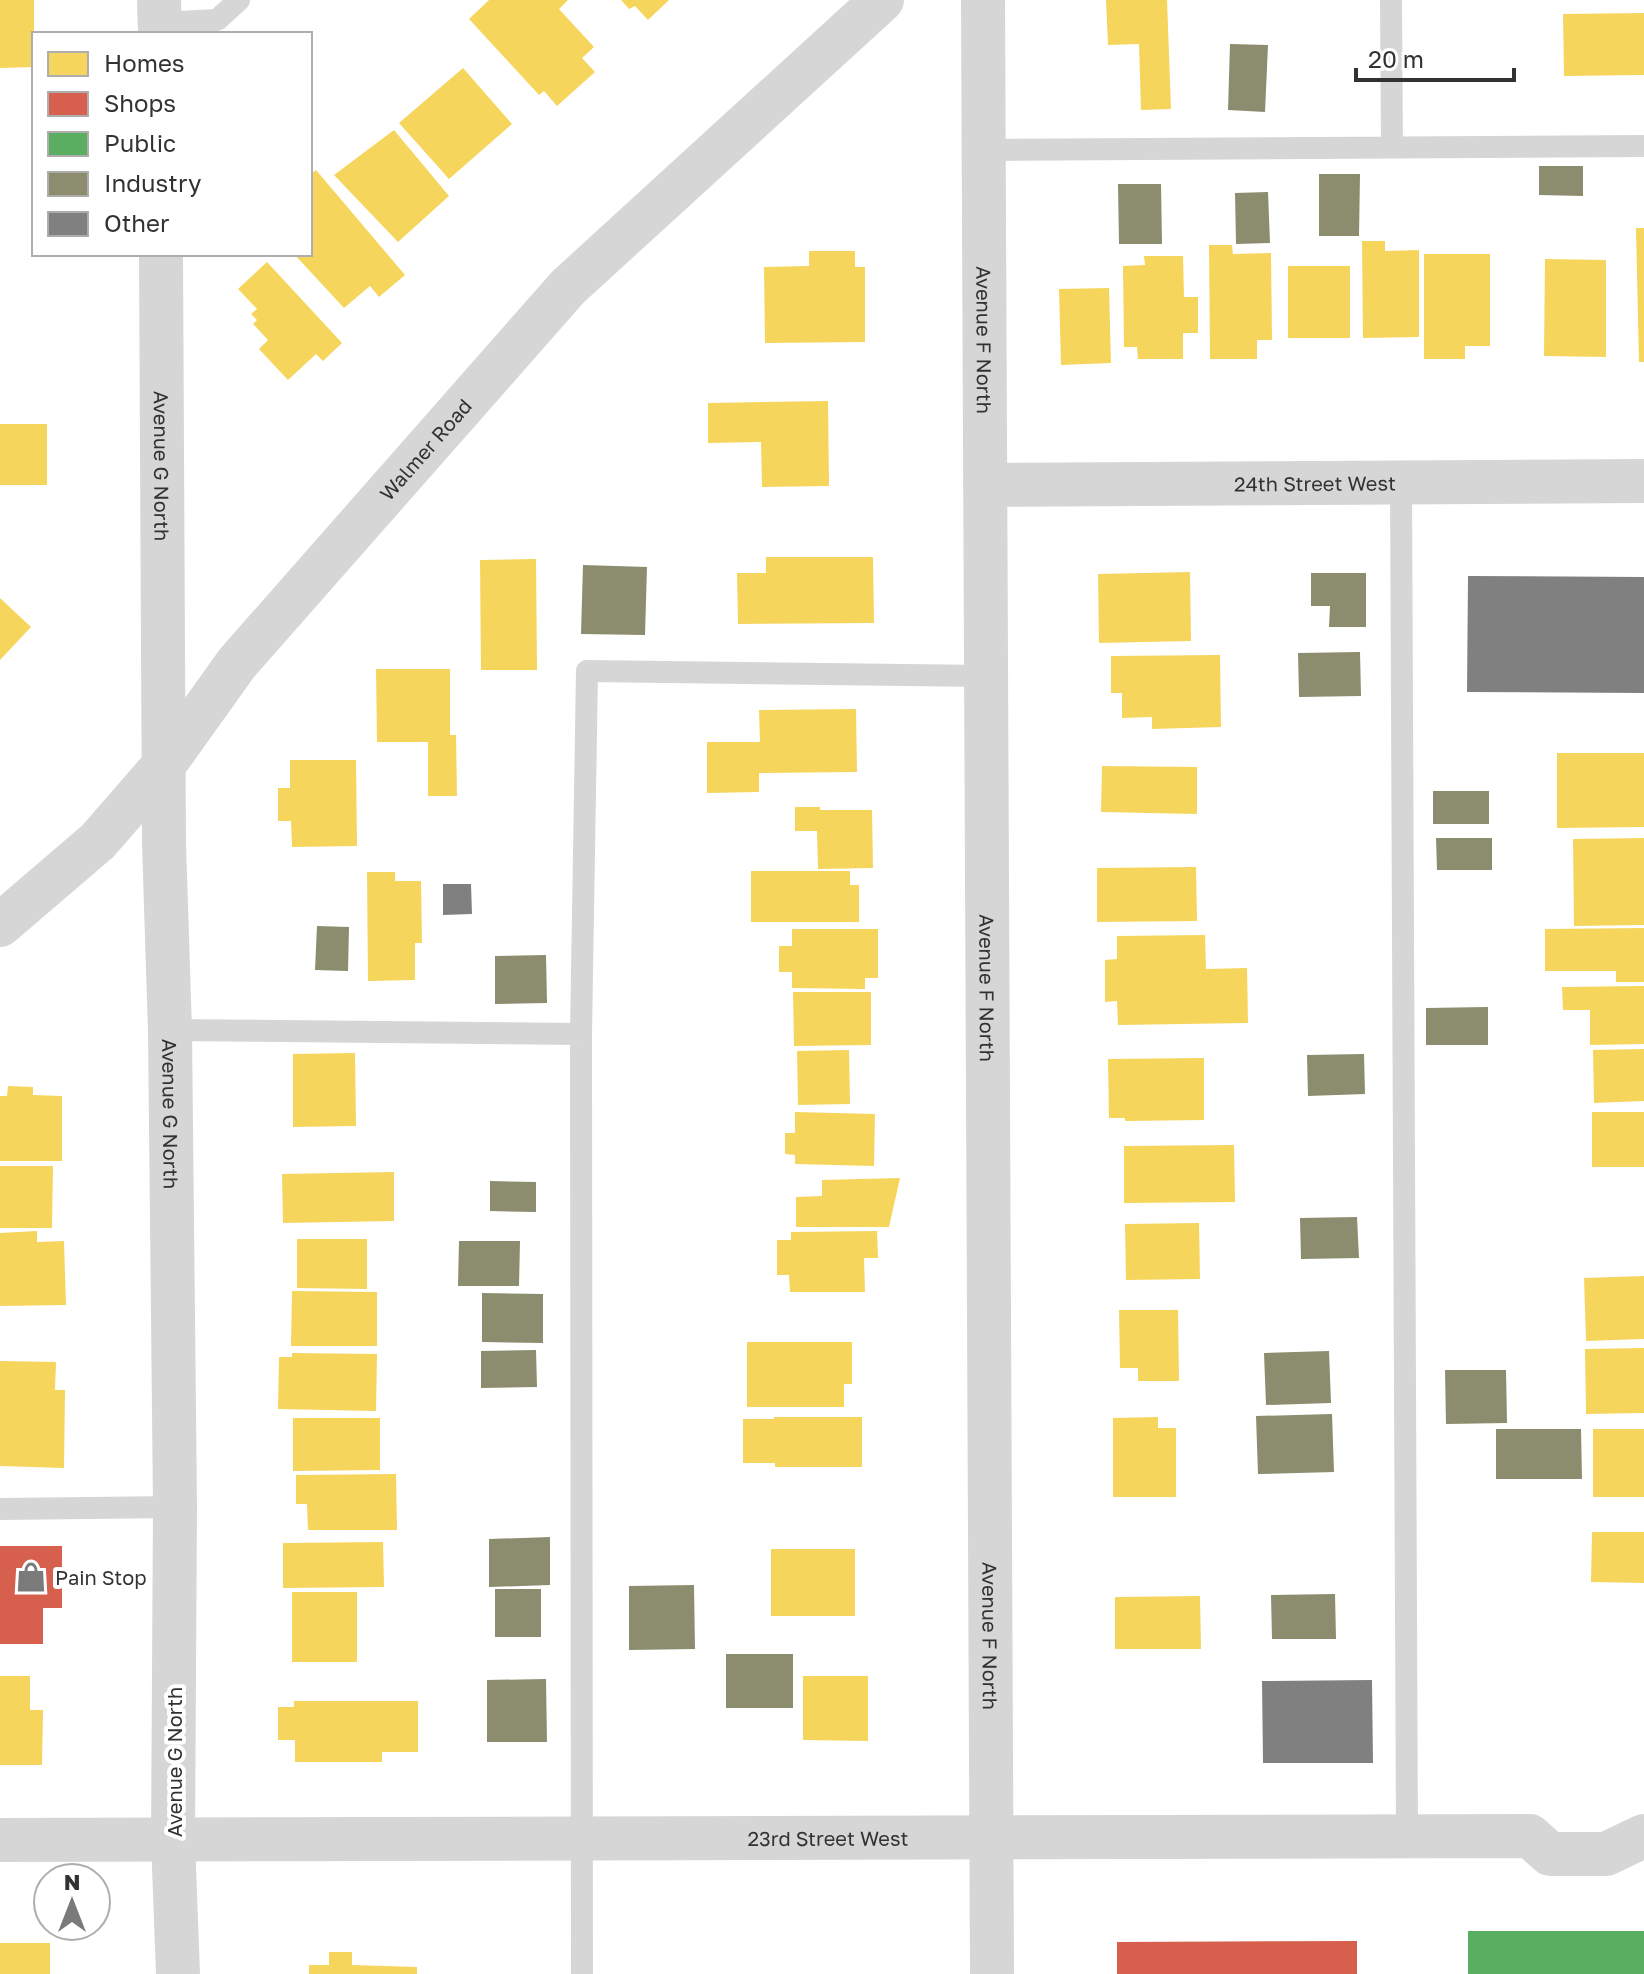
<svg xmlns="http://www.w3.org/2000/svg" width="1644" height="1974" viewBox="0 0 1644 1974" font-family="'Golos Text',sans-serif">
<style>
.homes{fill:#f6d55c}
.shops{fill:#d6604d}
.public{fill:#5aae61}
.industry{fill:#8c8c6e}
.building{fill:#808080}
.lines{fill:none;stroke-linecap:round;stroke-linejoin:round}
.lane{stroke:#d6d6d6;stroke-width:22}
.street{stroke:#d6d6d6;stroke-width:44}
.labels{text-anchor:middle;dominant-baseline:central;stroke-width:8;stroke-linejoin:round;paint-order:stroke}
.street-label{font-size:20px;fill:#323232;stroke:#fff}
.poi-label{font-size:20px;fill:#323232;stroke:#fff;text-anchor:start}
</style>
<rect width="100%" height="100%" fill="#fff"/>
<path class="homes" d="M0 0H34V67L0 68Z
M489 0H568L559 9 594 47 582 58 595 72 557 106 544 91 539 95 469 19Z
M621 0H669L648 20 635 6 629 9Z
M1106 0H1167L1171 109 1141 110 1139 44 1108 45Z
M1644 13V75L1564 76 1563 14Z
M463 68 512 124 449 179 399 123Z
M394 130 449 196 398 242 334 175Z
M316 170 405 275 379 297 370 286 344 308 294 254H310V175Z
M1636 228H1644V362H1639Z
M1362 241H1385V251L1419 250V337L1363 338Z
M1209 245H1232L1233 254 1271 253 1272 340H1257V359H1210Z
M809 251H855V267H865V342L765 343 764 267 809 266Z
M1424 254H1490V346H1465V359H1424Z
M1144 256H1183L1184 297H1198V333H1183V359H1138L1137 347H1124L1123 266 1145 265Z
M1545 259 1606 260V357L1544 356Z
M267 262 342 343 323 361 316 354 288 380 259 349 268 340 253 324 257 320 251 314 257 309 238 289Z
M1288 266H1350V338H1288Z
M1109 288 1111 363 1061 365 1059 289Z
M828 401 829 486 762 487 761 442 708 443V403Z
M0 424H47V485H0Z
M766 557H873L874 623 738 624 737 573H766Z
M536 559 537 670H481L480 560Z
M1190 572 1191 641 1099 643 1098 574Z
M0 598 31 627 0 660Z
M1220 655 1221 727 1152 729V717L1122 718V693H1111V656Z
M376 669H450V735H456L457 796H428V742H377Z
M856 709 857 772 759 773V792L707 793V742H760L759 710Z
M1557 753H1644V827L1557 828Z
M290 760H356L357 846 292 847 291 821H278V788H290Z
M1102 766 1197 767V814L1101 812Z
M795 807H820V810H872L873 868 818 869 817 831H795Z
M1644 838V925L1574 926 1573 839Z
M1196 867 1197 921 1097 922V868Z
M751 871H850V885H859V922H751Z
M367 872H395V881H421L422 943H415V980L368 981Z
M1644 928V982H1616V971H1545V929Z
M792 929H878V978H865V989L792 988V972H779V946H792Z
M1205 935 1206 969 1247 968 1248 1023 1118 1025 1117 1001 1105 1002V960L1117 959V936Z
M1644 986V1044L1590 1045V1010H1563L1562 987Z
M793 992H871V1045L794 1046Z
M1644 1049V1101L1594 1103 1593 1050Z
M849 1050 850 1104 798 1105 797 1051Z
M355 1053 356 1126 293 1127V1054Z
M1204 1058V1120L1125 1121V1118H1109L1108 1059Z
M8 1086 33 1087V1095L62 1096V1161H0V1096H7Z
M795 1112 875 1114 874 1166 795 1164V1155L785 1154V1133H795Z
M1592 1112H1644V1167H1592Z
M1234 1145 1235 1202 1124 1203V1146Z
M0 1166H53L52 1228H0Z
M394 1172V1221L283 1223 282 1174Z
M900 1178 889 1227H796V1197L822 1196V1180Z
M1199 1223 1200 1279 1126 1280 1125 1224Z
M37 1231V1242L64 1241 66 1305 0 1306V1233Z
M877 1231 878 1258H864L865 1292H790L789 1275H777V1240H791V1232Z
M297 1239H367V1289L297 1288Z
M1644 1276V1339L1586 1341 1584 1278Z
M292 1291 377 1292V1346H291Z
M1119 1310H1178L1179 1381H1138V1368H1120Z
M747 1342H852V1384H844V1407H747Z
M1644 1348V1413L1586 1414 1585 1349Z
M292 1353 377 1354 376 1411 278 1409 279 1357H292Z
M0 1361 56 1362 55 1390H65L64 1468 0 1466Z
M774 1417H862V1467H775V1463H743V1419H774Z
M1158 1417V1428H1176V1497H1113V1418Z
M293 1418H380V1470L293 1471Z
M1593 1429H1644V1497H1593Z
M396 1474 397 1530H308L307 1504H296V1475Z
M1592 1532H1644V1583L1591 1582Z
M383 1542 384 1587 283 1588V1543Z
M771 1549H855V1616H771Z
M292 1592H357V1662H292Z
M1200 1596 1201 1649H1115V1597Z
M0 1676H30V1710H43L42 1765H0Z
M803 1676H868V1741L803 1740Z
M294 1701H418V1752H382V1762H295V1740H278V1707H294Z
M0 1943H50V1974H0Z
M329 1952H352V1965L417 1967V1974H309V1965H329Z"/>
<path class="shops" d="M0 1546H62V1608H43V1644H0Z
M1357 1941V1974H1117V1942Z"/>
<path class="public" d="M1468 1931H1644V1974H1468Z"/>
<path class="industry" d="M1230 44 1268 45 1265 112 1228 110Z
M1539 166H1583V196L1539 195Z
M1319 174H1360L1359 236H1319Z
M1118 184H1161L1162 244H1119Z
M1268 192 1270 243 1236 244 1235 193Z
M583 565 647 567 645 635 581 634Z
M1311 573H1366V627H1329L1330 606H1311Z
M1360 652 1361 696 1299 697 1298 653Z
M1433 791H1489V824H1433Z
M1436 838H1492V870H1437Z
M317 926 349 927 348 971 315 970Z
M546 955 547 1003 495 1004V956Z
M1488 1007V1045H1426V1008Z
M1364 1054 1365 1094 1308 1096 1307 1055Z
M490 1181 536 1182V1212L490 1211Z
M1357 1217 1359 1258 1301 1259 1300 1218Z
M459 1241H520L519 1286H458Z
M482 1293 543 1294V1343L482 1342Z
M536 1350 537 1387 481 1388V1351Z
M1329 1351 1331 1403 1266 1405 1264 1353Z
M1445 1370H1506L1507 1423 1446 1424Z
M1332 1414 1334 1472 1258 1474 1256 1416Z
M1496 1429H1581L1582 1479H1496Z
M550 1537V1585L489 1587V1539Z
M694 1585 695 1649 629 1650V1586Z
M495 1589H541V1637H495Z
M1335 1594 1336 1639H1272L1271 1595Z
M726 1654H793V1708H726Z
M546 1679 547 1742H487V1680Z"/>
<path class="building" d="M1468 576 1644 577V693L1467 692Z
M443 884H471L472 914 443 915Z
M1372 1680 1373 1763H1263L1262 1681Z"/>
<g class="lines">
<path class="lane" d="M1391 0 1392 147
M160 23 217 20 239 0
M985 150 1644 146
M1401 482 1407 1837
M170 1030 581 1034
M0 1509 175 1507
M582 1974 581 1034 587 671 986 676"/>
<g class="street">
<path d="M159 0 160 34"/>
<path id="s1" d="M983 0 992 1974"/>
<path id="s2" d="M161 254 164 844 170 1030 175 1507 173 1840 178 1974"/>
<path id="s3" d="M985 485 1644 481"/>
<path id="s4" d="M0 925 98 841 164 765 237 663 568 287 882 0"/>
<path id="s5" d="M0 1840 1530 1836 1550 1854H1606L1644 1836"/>
</g>
</g>
<defs>
<g id="shop-bare" transform="scale(2.4)"><path d="M-5-2.5h2.3a2.7 3.5 0 0 1 5.4 0H5L5.5 6h-11ZM-1.5-2.5h3a1.5 2.3 0 0 0-3 0Z" fill="#7a7a7a" stroke="#fff" stroke-width="2.5" paint-order="stroke"/></g>
</defs>
<g fill-rule="evenodd">
<use href="#shop-bare" x="31" y="1577"/>
</g>
<g class="labels">
<g class="street-label">
<text stroke="none"><textPath href="#s1" startOffset="340">Avenue F North</textPath></text>
<text stroke="none"><textPath href="#s4" startOffset="640">Walmer Road</textPath></text>
<text stroke="none"><textPath href="#s2" startOffset="212">Avenue G North</textPath></text>
<text stroke="none"><textPath href="#s3" startOffset="330">24th Street West</textPath></text>
<text stroke="none"><textPath href="#s1" startOffset="988">Avenue F North</textPath></text>
<text stroke="none"><textPath href="#s2" startOffset="860">Avenue G North</textPath></text>
<text stroke="none"><textPath href="#s1" startOffset="1636">Avenue F North</textPath></text>
<text transform="translate(174 1762) rotate(-90)">Avenue G North</text>
<text stroke="none"><textPath href="#s5" startOffset="828">23rd Street West</textPath></text>
</g>
<g class="poi-label">
<text x="55" y="1577">Pain Stop</text>
</g>
</g>
<rect x="32" y="32" width="280" height="224" fill="#ffffff" stroke="#adadad" stroke-width="2"/>
<rect x="48" y="52" width="40" height="24" fill="#f6d55c" stroke="#adadad" stroke-width="2"/>
<text x="104" y="72" font-size="24" fill="#323232">Homes</text>
<rect x="48" y="92" width="40" height="24" fill="#d6604d" stroke="#adadad" stroke-width="2"/>
<text x="104" y="112" font-size="24" fill="#323232">Shops</text>
<rect x="48" y="132" width="40" height="24" fill="#5aae61" stroke="#adadad" stroke-width="2"/>
<text x="104" y="152" font-size="24" fill="#323232">Public</text>
<rect x="48" y="172" width="40" height="24" fill="#8c8c6e" stroke="#adadad" stroke-width="2"/>
<text x="104" y="192" font-size="24" fill="#323232">Industry</text>
<rect x="48" y="212" width="40" height="24" fill="#808080" stroke="#adadad" stroke-width="2"/>
<text x="104" y="232" font-size="24" fill="#323232">Other</text>
<g transform="translate(72 1902)"><circle r="38" fill="#ffffff" stroke="#adadad" stroke-width="2"/>
<path d="M0-6L14 30L0 20L-14 30Z" fill="#7a7a7a"/>
<text y="-12" font-size="22" font-weight="bold" text-anchor="middle" fill="#323232">N</text>
</g>
<path d="M1356 68v12h158v-12" fill="none" stroke="#323232" stroke-width="4"/>
<text x="1368" y="68" font-size="24" fill="#323232" stroke="#ffffff" stroke-width="6" paint-order="stroke">20 m</text>
</svg>
